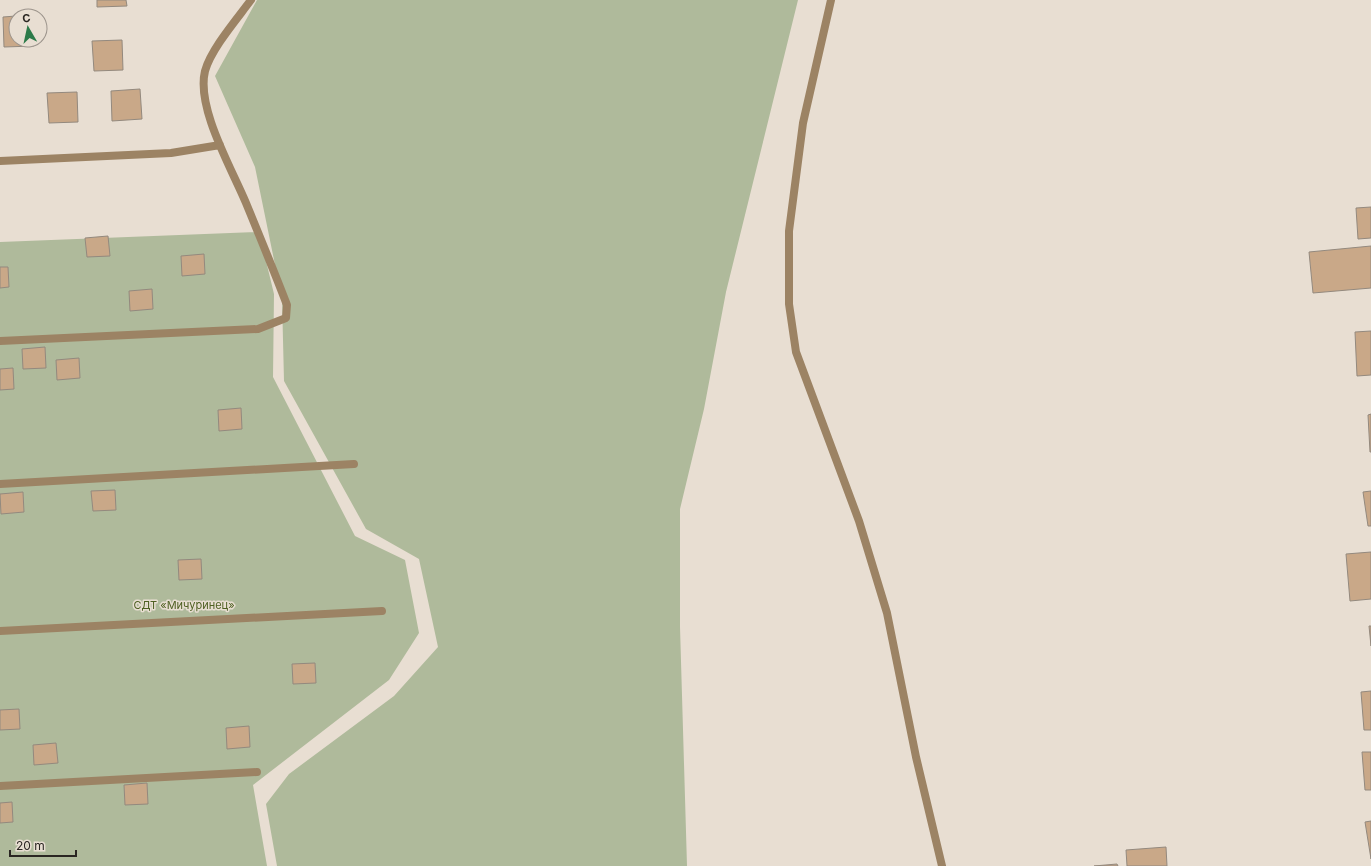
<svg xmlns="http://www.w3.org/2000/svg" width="1371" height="866" viewBox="0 0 1371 866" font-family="Inter,sans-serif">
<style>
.green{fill:#afba9b}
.building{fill:#c9a888;stroke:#93897e}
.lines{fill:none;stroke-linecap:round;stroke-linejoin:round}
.service{stroke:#9c8364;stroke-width:8}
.labels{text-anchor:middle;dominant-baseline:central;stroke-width:3;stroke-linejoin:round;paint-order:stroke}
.park-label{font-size:11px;fill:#4e6022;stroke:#e8ded2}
</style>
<rect width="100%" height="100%" fill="#e8ded2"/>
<path class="green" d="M257 0H798L726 292 704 409 680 509V627L687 866H277L266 804 289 774 394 696 438 647 419 559 366 529 284 381 282 299 255 167 215 76Z
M259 232 274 294 273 377 355 536 405 560 419 633 389 680 253 785 267 866H0V242Z"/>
<path class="building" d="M97 0H126L127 6 97 7Z
M16 16V40H34V46L4 47 3 17Z
M122 40 123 70 94 71 92 41Z
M140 89 142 119 112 121 111 91Z
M77 92 78 122 49 123 47 93Z
M1371 207V238L1358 239 1356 208Z
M108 236 110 256 87 257 85 238Z
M1371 246V288L1313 293 1309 252Z
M204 254 205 274 182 276 181 256Z
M0 267H8L9 287 0 288Z
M152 289 153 309 130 311 129 291Z
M1371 331V375L1357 376 1355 332Z
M45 347 46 368 23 369 22 349Z
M79 358 80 378 57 380 56 360Z
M13 368 14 389 0 390V369Z
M241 408 242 429 219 431 218 410Z
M1371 414V452H1370L1368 415Z
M115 490 116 510 93 511 91 491Z
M1371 491V526H1368L1363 492Z
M23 492 24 512 1 514 0 494Z
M1371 552V599L1350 601 1346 554Z
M201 559 202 579 179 580 178 560Z
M1369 626H1371V646Z
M315 663 316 683 293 684 292 664Z
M1371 691V730H1364L1361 692Z
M19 709 20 729 0 730V710Z
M249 726 250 747 227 749 226 728Z
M56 743 58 763 34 765 33 745Z
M1362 752H1371V790H1365Z
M147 783 148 804 125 805 124 785Z
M12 802 13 822 0 823V803Z
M1371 821V859L1365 822Z
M1166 847 1167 866H1127L1126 850Z
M1117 864 1118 866H1094Z"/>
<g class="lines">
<path class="service" d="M831 0 803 123 789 231V304L796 352 859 521 887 613 916 757 942 866
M0 161 171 153 220 145
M0 341 258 329 286 318 287 305C274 271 260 237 246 203 232 169 196 108 205 71 211 49 237 19 251 0
M0 484 354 464
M0 631 382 611
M0 786 257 772"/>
</g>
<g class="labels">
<g class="park-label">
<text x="184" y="605">СДТ «Мичуринец»</text>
</g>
</g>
<g transform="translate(28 28) rotate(351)"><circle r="19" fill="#e8ded2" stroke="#9c948c"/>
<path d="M0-3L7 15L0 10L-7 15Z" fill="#2c7a49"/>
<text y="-6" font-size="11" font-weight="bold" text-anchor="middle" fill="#2a2622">С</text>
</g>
<path d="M10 850v6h66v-6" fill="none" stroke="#2a2622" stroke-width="2"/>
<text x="16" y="850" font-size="12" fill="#2a2622" stroke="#e8ded2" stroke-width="3" paint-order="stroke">20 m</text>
</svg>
